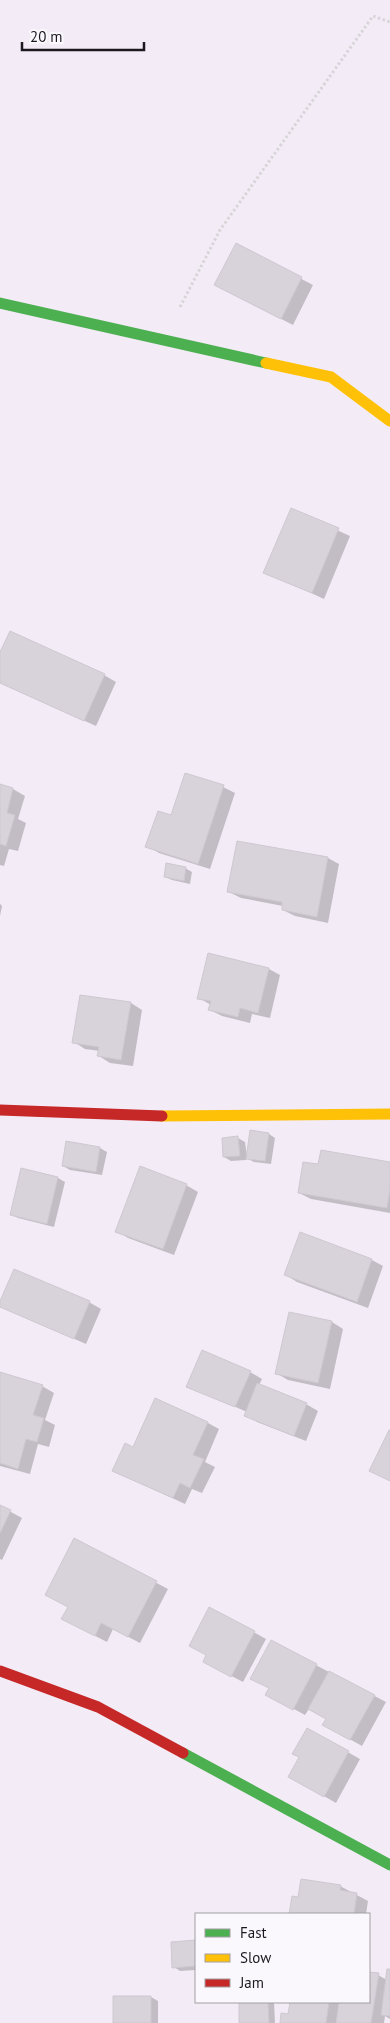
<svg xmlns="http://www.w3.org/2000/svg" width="390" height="2023" viewBox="0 0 390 2023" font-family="'PT Sans',sans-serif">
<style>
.shadow{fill:#0003}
.building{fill:#d8d2db;stroke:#cec8d1}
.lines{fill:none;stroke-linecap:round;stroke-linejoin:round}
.path{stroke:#d7d5d8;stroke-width:3;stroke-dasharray:2.5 2.5;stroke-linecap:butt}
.fast{stroke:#4caf50;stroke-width:11}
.slow{stroke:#ffc107;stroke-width:11}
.jam{stroke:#c62828;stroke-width:11}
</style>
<rect width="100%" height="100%" fill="#f3ecf7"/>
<path class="shadow" d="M236 245 313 285 293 325 227 291Z
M292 510 350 536 324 599 265 572Z
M0 655 104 675 116 682 96 726 0 683Z
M0 785 13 789 25 796 18 819 26 823 18 851 9 849 4 866 0 865Z
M223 787 235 793 210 869 159 853 147 846Z
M328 858 339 864 328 923 295 916 283 910V906L241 898 229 892Z
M185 868 192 872 190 884 172 880 165 877Z
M0 904 2 906 0 916Z
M269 969 280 975 270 1018 252 1014 250 1023 222 1016 210 1010 211 1005 199 998Z
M131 1003 142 1010 133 1066 110 1063 99 1056 100 1051 85 1049 74 1042Z
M269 1134 275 1138 271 1164 254 1162 246 1158V1160L231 1161 224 1157 238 1138 245 1142 247 1157Z
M67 1143 100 1148 107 1152 102 1175 70 1170 63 1166Z
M390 1163V1213L311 1199 299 1193 319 1166Z
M22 1170 58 1178 65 1182 54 1227 18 1218 11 1214Z
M186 1185 198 1192 174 1255 128 1238 117 1231Z
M372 1260 383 1266 368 1308 297 1282 286 1275Z
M89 1302 101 1309 86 1344 0 1306Z
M332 1322 343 1329 330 1389 288 1380 276 1373Z
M250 1372 262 1379 259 1385 306 1404 318 1411 306 1441 257 1422 246 1415 247 1412 188 1386Z
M0 1374 42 1386 54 1393 45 1420 55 1425 49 1447 38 1444 30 1474 0 1466Z
M208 1423 219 1429 205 1462 215 1467 202 1493 192 1489 185 1504 114 1471 134 1448Z
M0 1506 22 1518 2 1560 0 1559Z
M75 1540 168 1589 140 1643 113 1629 107 1642 74 1625 69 1607Z
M210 1608 266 1639 243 1682 216 1668 207 1655Z
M272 1642 386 1702 362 1746 335 1731 327 1719 309 1709 305 1715 279 1701 270 1688Z
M307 1729 360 1759 336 1803 289 1776 300 1757Z
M340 1886 368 1901 366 1914H290L293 1897 299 1898Z
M196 1942V1970L180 1971 174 1967 173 1943Z
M390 1970V2019L385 2016 384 2023H281L289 2016 291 2002H369V1973L378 1975 387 1980Z
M151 1997 158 2001V2023H114Z
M240 2002H274L275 2023H241Z"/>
<path class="building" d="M236 243 302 277 281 319 214 285Z
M291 508 339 528 312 593 263 573Z
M10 631 105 674 84 721 0 683V652Z
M185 773 224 785 198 864 145 847 158 811 171 815Z
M0 784 13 788 7 813 15 815 6 846 0 844Z
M237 841 328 857 317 917 282 910V902L227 892Z
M166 863 186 867 184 881 164 877Z
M208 953 269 968 258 1013 240 1008 238 1017 208 1010 211 1001 197 999Z
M80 995 131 1002 121 1060 97 1056 99 1047 72 1043Z
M250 1130 269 1133 265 1161 246 1159Z
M238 1136 240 1156 223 1157 222 1138Z
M66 1141 100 1147 96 1172 62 1166Z
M321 1150 390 1162V1189L387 1208 298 1193 303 1162 318 1164Z
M140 1166 187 1184 163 1249 115 1232Z
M21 1168 58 1177 47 1224 10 1215Z
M300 1232 372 1259 357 1302 284 1275Z
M14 1269 90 1301 74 1339 0 1307V1301Z
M289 1312 332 1321 318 1383 275 1374Z
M202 1350 251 1371 235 1407 186 1387Z
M0 1372 43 1385 33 1415 44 1418 37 1442 26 1439 18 1469 0 1463Z
M257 1383 307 1403 294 1436 244 1416Z
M155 1398 208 1422 193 1455 204 1459 190 1488 180 1483 173 1498 112 1471 125 1443 133 1447Z
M389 1430H390V1481L369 1471Z
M0 1505 11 1510 0 1533Z
M74 1538 157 1581 128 1637 101 1623 95 1636 61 1619 68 1607 45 1595Z
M209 1607 255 1631 231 1677 203 1662 206 1655 189 1646Z
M271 1640 317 1664 293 1710 265 1695 269 1688 250 1679Z
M329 1671 375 1695 350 1740 322 1725 326 1719 308 1709Z
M307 1728 349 1751 324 1797 288 1777 299 1757 292 1754Z
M301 1879 341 1885 340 1890 357 1893 354 1914H289L292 1896 298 1897Z
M196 1940V1966L172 1968 171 1942Z
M387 1969H390V2016L381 2015Z
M369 1972 379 1973 371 2023H336L339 2002H369Z
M113 1996H151V2023H113Z
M239 2002H268L269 2023H239Z
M290 2002H329L326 2023H280L281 2013 288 2014Z"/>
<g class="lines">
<path class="path" d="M180 307 220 230 373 16 390 22"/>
<path class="fast" d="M0 303 266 363
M183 1753 390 1865"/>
<path class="slow" d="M266 363 331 377 390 421
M162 1116 390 1114"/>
<path class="jam" d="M0 1110 162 1116
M0 1671 98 1707 183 1753"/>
</g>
<rect x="195" y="1913" width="175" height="90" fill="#fbf8fd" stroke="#a29ea4"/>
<rect x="205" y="1929" width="25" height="8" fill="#4caf50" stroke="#a29ea4"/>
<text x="240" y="1938" font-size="15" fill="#1c181f">Fast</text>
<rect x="205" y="1954" width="25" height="8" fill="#ffc107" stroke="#a29ea4"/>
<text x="240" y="1963" font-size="15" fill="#1c181f">Slow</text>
<rect x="205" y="1979" width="25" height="8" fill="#c62828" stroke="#a29ea4"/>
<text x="240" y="1988" font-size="15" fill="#1c181f">Jam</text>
<path d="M22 42v8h122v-8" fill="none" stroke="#1c181f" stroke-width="2.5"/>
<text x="30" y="42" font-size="15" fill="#1c181f" stroke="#fbf8fd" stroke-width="4" paint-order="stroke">20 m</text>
</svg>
